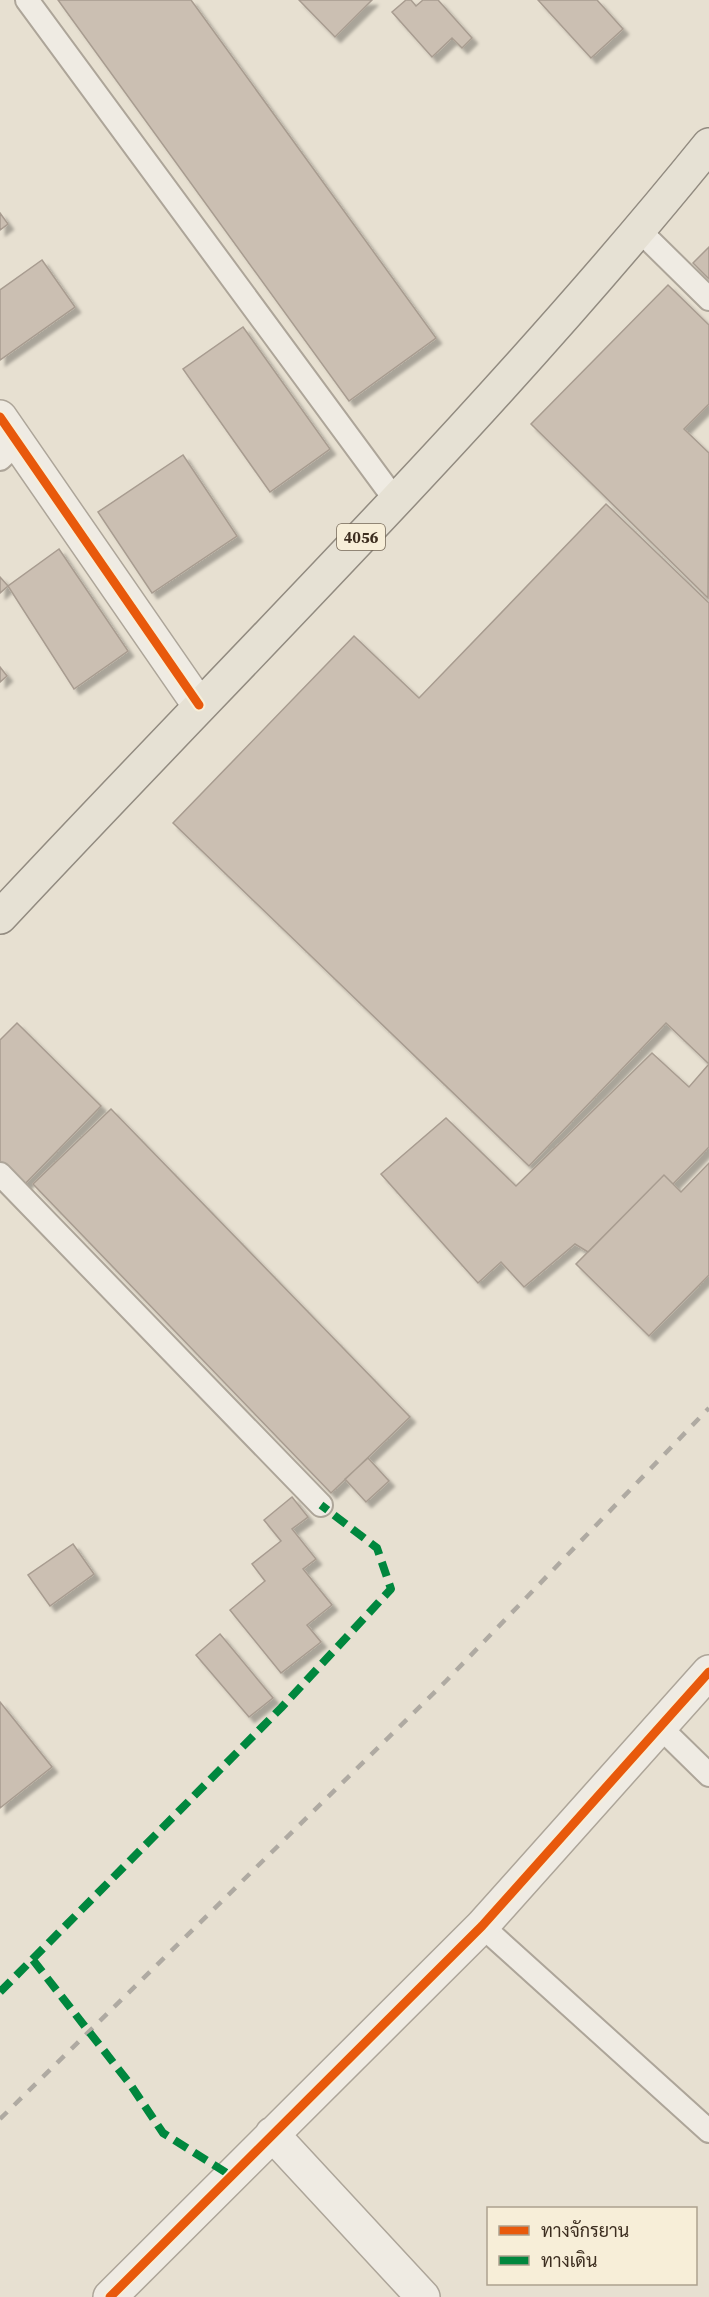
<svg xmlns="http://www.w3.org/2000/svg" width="709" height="2297" viewBox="0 0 709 2297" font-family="'Source Serif 4',Sarabun,serif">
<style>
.building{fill:#cbbfb2;stroke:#a89c90;stroke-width:1.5;filter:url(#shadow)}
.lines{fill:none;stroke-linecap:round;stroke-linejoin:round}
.lane-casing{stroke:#ada599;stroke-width:26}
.street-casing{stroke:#ada599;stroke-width:36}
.primary-casing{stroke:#928b80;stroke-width:36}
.lane{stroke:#efebe3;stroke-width:22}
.street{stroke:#efebe3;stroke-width:33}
.primary{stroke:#e6e1d4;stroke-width:33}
.rail{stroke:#afaaa2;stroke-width:4.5;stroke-dasharray:10 10;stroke-linecap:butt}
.quiet{stroke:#00873e;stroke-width:8;stroke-dasharray:15 8;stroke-linecap:butt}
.cycleway-casing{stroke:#f7eed8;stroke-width:13}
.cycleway{stroke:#e8590c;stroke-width:9}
.labels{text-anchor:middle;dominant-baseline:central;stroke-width:6;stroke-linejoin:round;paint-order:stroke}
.shield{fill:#f7eed8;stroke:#756857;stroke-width:1.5}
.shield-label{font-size:16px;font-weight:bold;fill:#3d2e20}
</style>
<defs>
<filter id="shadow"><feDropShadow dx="5.5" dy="5.5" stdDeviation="1.5" flood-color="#0004"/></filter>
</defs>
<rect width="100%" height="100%" fill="#e7e0d1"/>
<path class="building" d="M58 0H191L436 338 349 401Z
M299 0H372L335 37Z
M406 0H411L416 6 423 0H438L472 38 462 48 452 38 432 57 392 12Z
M538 0H597L623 29 591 58Z
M0 213 8 224 0 230Z
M709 247V279L693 263Z
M42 260 75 307 0 360V290Z
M668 285 709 325V404L684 429 709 453 708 598 531 424Z
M243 327 330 449 270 492 183 369Z
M183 455 237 536 152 593 98 512Z
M606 504 709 603V1064L666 1023 529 1166 173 823 354 636 419 698Z
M59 549 128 651 74 689 8 586Z
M0 577 8 586 0 593Z
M0 667 7 676 0 682Z
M17 1023 101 1106 22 1187 0 1165V1040Z
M652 1053 689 1087 709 1064V1147L673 1184 664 1175 588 1252 575 1244 524 1287 501 1262 478 1283 381 1174 446 1118 516 1186Z
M111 1109 410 1417 331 1493 33 1184Z
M709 1163V1275L649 1336 576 1264 664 1175 681 1192Z
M368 1458 389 1481 366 1502 345 1479Z
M292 1497 308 1517 292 1529 316 1559 303 1569 332 1605 307 1625 321 1642 281 1673 230 1610 265 1581 252 1564 281 1541 264 1520Z
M73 1544 94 1574 50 1606 28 1575Z
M220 1634 273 1698 249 1717 196 1655Z
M0 1702 52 1767 0 1808Z"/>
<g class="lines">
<g class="lane-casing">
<path id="lane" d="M27 0 396 501
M640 231 709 299
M0 459 18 442
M0 1174 321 1505
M659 1726 709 1775
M482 1926 709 2131"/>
</g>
<g class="street-casing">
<path id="street" d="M0 417 199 705
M272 2134 423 2297
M110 2297 482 1926 709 1672"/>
</g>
<g class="primary-casing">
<path id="primary" d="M0 917C238 662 489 417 709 145"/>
</g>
<use href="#lane" class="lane"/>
<use href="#street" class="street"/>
<use href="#primary" class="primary"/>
<path class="rail" d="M0 2119 446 1681 709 1408"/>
<path class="quiet" d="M33 1960 130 2084 163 2133 230 2175
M0 1992 281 1708 391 1589 377 1548 321 1505"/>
<g class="cycleway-casing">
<path id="cycleway" d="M0 417 199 705
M110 2297 482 1926 709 1672"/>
</g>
<use href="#cycleway" class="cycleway"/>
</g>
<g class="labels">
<rect class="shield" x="337" y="524" width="48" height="26" rx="4.5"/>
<g class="shield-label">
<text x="361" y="537">4056</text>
</g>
</g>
<rect x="487" y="2207" width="210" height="78" fill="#f7eed8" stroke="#ada18e" stroke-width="1.5"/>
<rect x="499" y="2226" width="30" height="9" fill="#e8590c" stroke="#ada18e" stroke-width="1.5"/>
<text x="541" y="2237" font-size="18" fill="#3d2e20">ทางจักรยาน</text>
<rect x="499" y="2256" width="30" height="9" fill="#00873e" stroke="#ada18e" stroke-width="1.5"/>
<text x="541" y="2267" font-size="18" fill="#3d2e20">ทางเดิน</text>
</svg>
